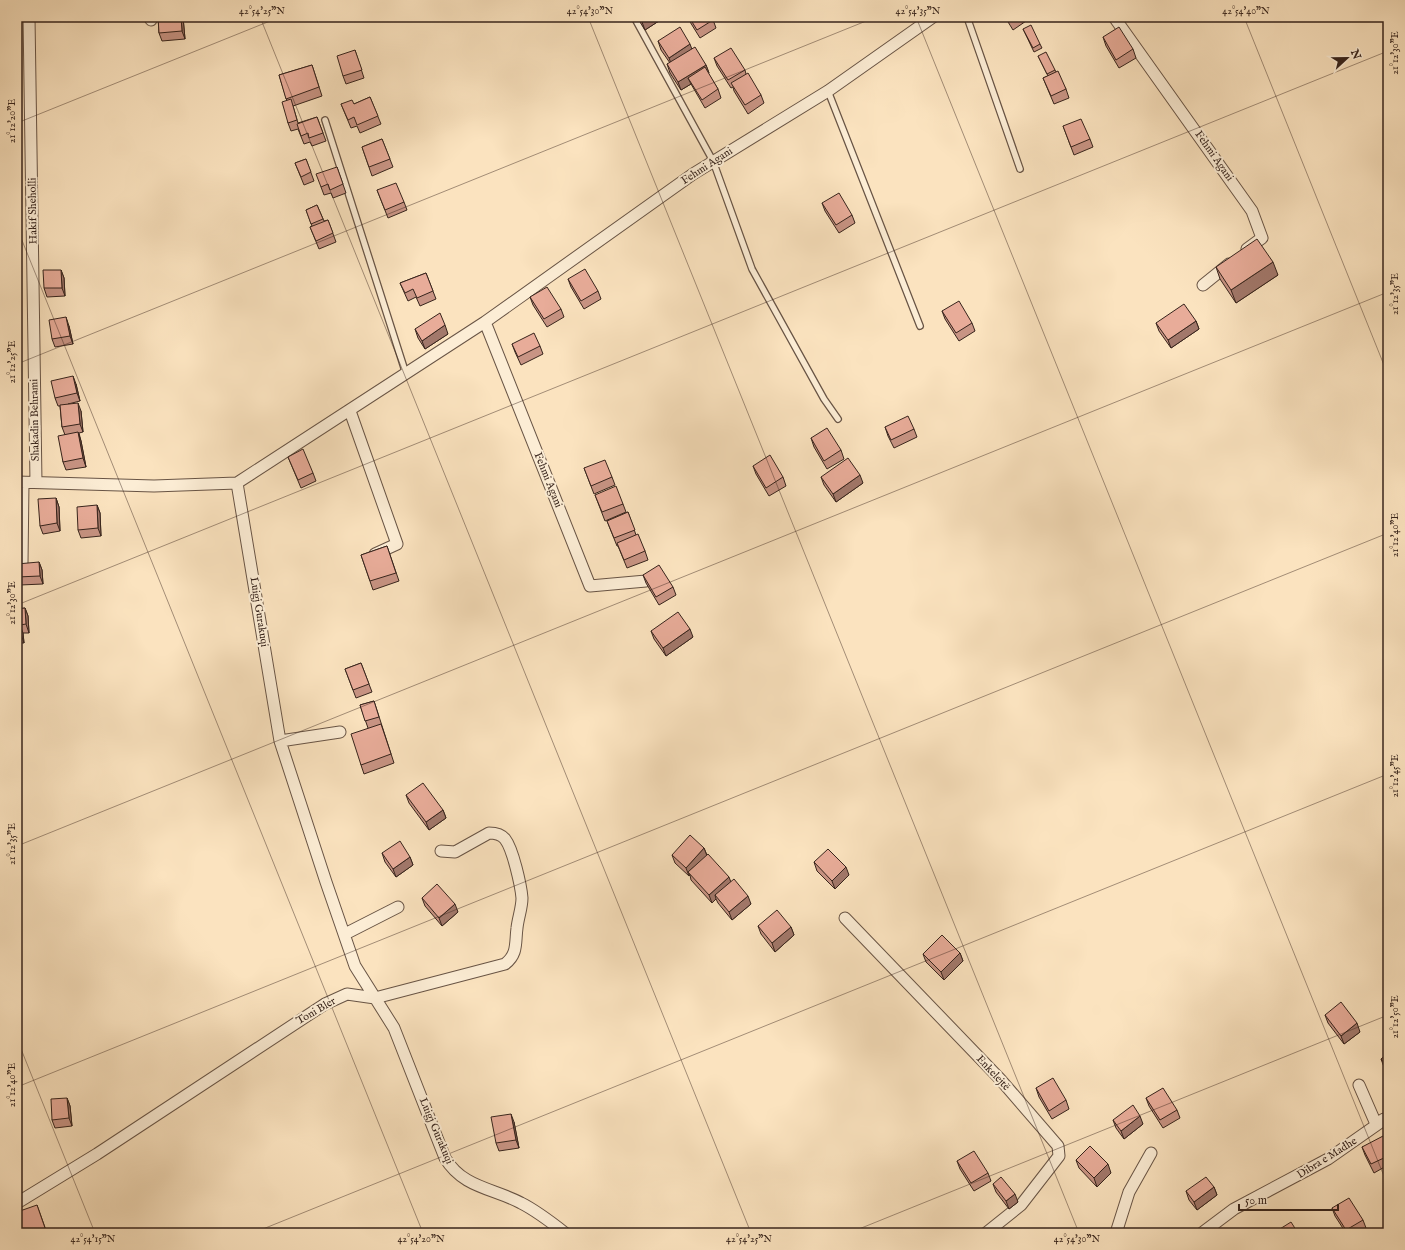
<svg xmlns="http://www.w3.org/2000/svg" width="1405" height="1250" viewBox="0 0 1405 1250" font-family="'IM FELL English',serif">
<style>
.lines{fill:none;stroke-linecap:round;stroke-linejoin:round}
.service-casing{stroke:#685445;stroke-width:8}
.minor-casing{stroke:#685445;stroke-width:13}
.service{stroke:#fcedd5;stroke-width:5.5}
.minor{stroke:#fcedd5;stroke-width:11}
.wall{fill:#c89484;stroke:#37241c}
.shaded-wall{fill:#a2786b;stroke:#37241c}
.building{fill:#e8ac99;stroke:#37241c}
.ticks{fill:none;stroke:#37241c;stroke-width:1;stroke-opacity:0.45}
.labels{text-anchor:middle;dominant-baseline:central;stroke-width:4;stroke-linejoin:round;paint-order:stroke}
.street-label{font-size:11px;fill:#37241c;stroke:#fcedd5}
.neatline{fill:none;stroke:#37241c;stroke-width:1.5}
.ticks-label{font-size:10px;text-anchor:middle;fill:#37241c}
</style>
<rect width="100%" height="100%" fill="#fbe3bf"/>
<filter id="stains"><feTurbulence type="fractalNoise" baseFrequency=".005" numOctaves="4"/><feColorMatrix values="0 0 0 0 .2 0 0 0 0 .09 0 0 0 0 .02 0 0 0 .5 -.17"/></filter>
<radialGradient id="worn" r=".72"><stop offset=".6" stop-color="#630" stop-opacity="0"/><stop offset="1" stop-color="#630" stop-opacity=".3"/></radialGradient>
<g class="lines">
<g class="service-casing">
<path id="service" d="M634 17 713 161 752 269 824 399 838 419
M967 17 1020 169
M828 91 920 326
M325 120 406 374"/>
</g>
<g class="minor-casing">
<path id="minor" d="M29 17 36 482
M149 17 151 20
M1114 17 1252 211 1262 238 1247 249
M1203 285 1229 264
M485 322 590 586 646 581
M350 411 397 544 375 554
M17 482 154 486 237 483
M237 483 280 741 326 882 355 966 394 1028 445 1158C463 1188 493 1188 521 1203 537 1211 551 1222 565 1233
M237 483 485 322 693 174 828 91 933 17
M22 564 23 483
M280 741 340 732
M845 918 1000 1079 1058 1146 1059 1156 1021 1205 986 1233
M345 934 398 907
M1359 1085 1376 1124 1384 1119
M17 1203 97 1154 325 1004 347 994 375 998 505 964C518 954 515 943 517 928 518 918 522 908 522 898 521 886 513 849 505 839 501 834 495 833 489 833L455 852 441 851
M1116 1233 1129 1192 1151 1153
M1202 1233 1234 1209 1328 1159 1388 1117"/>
</g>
<use href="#service" class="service"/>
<use href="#minor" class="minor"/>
</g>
<path class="wall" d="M158 17H183L185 39 162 41 159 33Z
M637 17H665L645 30Z
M687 17H712L716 28 700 38Z
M1005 17H1029V19L1013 30Z
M1023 29 1040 44 1042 48 1034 52Z
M1103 37 1133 49 1136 58 1119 68 1106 46Z
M658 41 692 49 706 65 709 73H708L718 89 721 98 705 108 691 84 681 90 670 73 667 64 670 63 661 50Z
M355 50 364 78 346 84 343 76Z
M1038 56 1055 70 1066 89 1069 98 1054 104 1043 78 1048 76Z
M714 58 745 70 746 74 761 95 764 103 748 114 734 91 733 87 731 88 717 66Z
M312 65 322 96 293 106 298 123 317 117 326 141 312 146 310 142 304 144 298 129 291 131 288 123 287 101 279 75Z
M370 97 381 124 360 133 357 126 351 128 341 104H354Z
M1063 126 1090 139 1093 147 1074 155Z
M382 139 393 167 372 176 362 147Z
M306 159 314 181 304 185 295 163Z
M337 167 346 193 333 198 331 193 324 195 321 187Z
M377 190 404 202 407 210 388 218Z
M822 203 852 215 855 223 839 233 825 211Z
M317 205 324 221 328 220 336 242 319 249 310 227 312 226 306 210Z
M1216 267 1278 275 1236 303 1220 279Z
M61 270 64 278 65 296 47 297 44 288Z
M426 273 436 299 420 306 416 297 408 301 400 283Z
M568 279 598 291 601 299 584 309 571 287Z
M530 297 561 309 564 317 547 327 533 305Z
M942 311 972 323 975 331 959 341 945 319Z
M1196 321 1199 329 1171 348 1159 331 1156 323Z
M69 326 73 344 55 347 52 339Z
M415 329 448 334 425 349 418 338Z
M512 344 540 346 543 354 521 365 515 352Z
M76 384 80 401 68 404 81 411 83 432 79 433 81 441 86 467 66 470 63 462 65 435 62 427 60 406H58L55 398Z
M885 427 914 429 917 437 894 448 888 436Z
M811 438 841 450 844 459 827 469 814 447Z
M288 457 313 473 316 481 301 488Z
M753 466 783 477 786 486 769 496 756 474Z
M584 468 612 477 615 485 594 494Z
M821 477 863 483 836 502 824 485Z
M595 495 623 504 626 512 605 521Z
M56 498 59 507 60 531 43 534 40 526Z
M97 505 100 513 101 536 81 538 78 530Z
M628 512 636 535 645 551 648 560 627 568 618 546H617L607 521Z
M387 546 399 581 373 590 361 555Z
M39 562 42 570 43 584 20 585 17 577Z
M643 575 673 587 676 595 659 605 646 583Z
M17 608V609L25 608 28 616 29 633H23L24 643H17Z
M651 631 693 637 666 656 654 639Z
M361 663 372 692 356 698 345 669Z
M374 701 394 763 364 774 361 765 368 728 360 705Z
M406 795 443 810 446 818 429 830 409 803Z
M704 848 707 855 751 904 732 920 718 903 716 899 712 903 691 880 690 875 689 876 675 863 672 855Z
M382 853 410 857 413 865 396 877 385 862Z
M814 862 849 875 835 889 817 871Z
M422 898 458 912 442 926 425 906Z
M758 926 791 927 794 935 775 952 761 934Z
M960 953 963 961 944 980 926 962 923 954Z
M1325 1015 1360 1032 1344 1044 1328 1023Z
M1388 1054V1072L1384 1067 1381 1059Z
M1036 1088 1066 1100 1069 1109 1052 1119 1039 1097Z
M67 1098 70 1106 72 1126 55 1128 52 1120Z
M1146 1098 1177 1110 1180 1118 1163 1128 1149 1106Z
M1113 1120 1143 1124 1124 1139 1116 1128Z
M514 1122 519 1148 499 1151 496 1143Z
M1388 1141V1165L1374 1173 1365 1155 1362 1147Z
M1076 1160 1111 1173 1097 1187 1079 1168Z
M957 1161 988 1173 991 1181 974 1191 960 1169Z
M993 1184 1018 1202 1009 1209 996 1192Z
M1214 1187 1217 1195 1197 1210 1189 1200 1186 1191Z
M37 1205 47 1233H19Z
M1332 1208 1363 1220 1366 1228 1357 1233H1346L1335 1216Z"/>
<path class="shaded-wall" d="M181 17H183L185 39 182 31Z
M649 17H665L645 30 642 22Z
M690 44 693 52 672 66 669 58Z
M706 65 709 73 692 83 688 78 691 84 681 90 678 82Z
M1273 262 1278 275 1236 303 1231 290Z
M61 270 64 278 65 296 62 288Z
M66 317 69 326 73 344 70 336Z
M1196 321 1199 329 1171 348 1168 340Z
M445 325 448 334 425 349 422 341Z
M73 376 76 384 80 401 77 393Z
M78 403 81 411 83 432 80 424Z
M78 432 81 441 86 467 83 458Z
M860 475 863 483 836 502 833 494Z
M56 498 59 507 60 531 57 523Z
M97 505 100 513 101 536 98 528Z
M39 562 42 570 43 584 40 576Z
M25 608 28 616 29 633 26 624Z
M20 625 23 633 24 643 21 634Z
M690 629 693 637 666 656 663 648Z
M443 810 446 818 429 830 426 822Z
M704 848 707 856 688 872 690 875 689 876 686 868Z
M410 857 413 865 396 877 393 869Z
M846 867 849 875 835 889 832 881Z
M729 877 732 885 715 895 716 899 712 903 709 895Z
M748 896 751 904 732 920 729 912Z
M455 904 458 912 442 926 439 918Z
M791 927 794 935 775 952 772 943Z
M960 953 963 961 944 980 941 972Z
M1357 1023 1360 1032 1344 1044 1341 1036Z
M67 1098 70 1106 72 1126 69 1118Z
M511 1114 514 1122 519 1148 516 1140Z
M1140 1116 1143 1124 1124 1139 1121 1131Z
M1108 1164 1111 1173 1097 1187 1094 1178Z
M1214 1187 1217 1195 1197 1210 1194 1202Z
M1015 1194 1018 1202 1009 1209 1006 1201Z"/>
<path class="building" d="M158 17H181L182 31 159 33Z
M639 17H649L642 22Z
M689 17H712L713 20 697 30Z
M1007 17H1017L1010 21Z
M1031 25 1040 44 1033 48 1023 29Z
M680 27 690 44 669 58 658 41Z
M1119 27 1133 49 1116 60 1103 37Z
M695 47 706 65 678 82 667 64Z
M731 48 745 70 728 80 714 58Z
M355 50 362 70 343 76 337 56Z
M1046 52 1055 70 1047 74 1038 56Z
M312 65 319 87 286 99 279 75Z
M705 67 718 89 702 100 688 78Z
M1058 71 1066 89 1051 96 1043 78Z
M748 73 761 95 745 105 731 83Z
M370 97 378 116 357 125 354 117 348 120 341 104 352 100 354 104Z
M291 99 297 120 288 123 282 102Z
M317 117 323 133 309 138 308 133 301 136 297 124Z
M1081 119 1090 139 1071 147 1063 126Z
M382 139 390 159 369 167 362 147Z
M306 159 311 172 301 177 295 163Z
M337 167 343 184 330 190 328 184 321 187 316 174Z
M396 183 404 202 385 210 377 190Z
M839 193 852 215 836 225 822 203Z
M317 205 323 219 311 224 306 210Z
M328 220 333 233 316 241 310 227Z
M1257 239 1273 262 1231 290 1216 267Z
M585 269 598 291 581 301 568 279Z
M43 270H61L62 288H44Z
M426 273 433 291 417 298 413 289 405 293 400 283Z
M547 287 561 309 544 319 530 297Z
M959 301 972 323 956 333 942 311Z
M1184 304 1196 321 1168 340 1156 323Z
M440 313 445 325 422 341 415 329Z
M66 317 70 336 52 339 49 320Z
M534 333 540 346 518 357 512 344Z
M73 376 77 393 55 398 51 381Z
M78 403 80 424 62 427 60 405Z
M908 416 914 429 891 440 885 427Z
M827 428 841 450 824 461 811 438Z
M78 432 83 458 63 462 58 436Z
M303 449 313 473 298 480 288 457Z
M770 455 783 477 766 488 753 466Z
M848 458 860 475 833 494 821 477Z
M605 460 612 477 591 486 584 468Z
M616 486 623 504 602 512 595 495Z
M56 498 57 523 40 526 38 499Z
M97 505 98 528 78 530 77 507Z
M628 512 635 530 614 538 607 521Z
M638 534 645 551 624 560 617 543Z
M387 546 396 573 370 581 361 555Z
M39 562 40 576 17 577V564Z
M659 565 673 587 656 597 643 575Z
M25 608 26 624 20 625 21 634 17 635V609Z
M678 612 690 629 663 648 651 631Z
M361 663 369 684 353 690 345 669Z
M374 701 379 717 365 721 360 705Z
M381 724 391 754 361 765 351 734Z
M423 783 443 810 426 822 406 795Z
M690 835 704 848 686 868 672 855Z
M400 841 410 857 393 869 382 853Z
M828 849 846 867 832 881 814 862Z
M708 854 729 877 709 895 688 872Z
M734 879 748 896 729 912 715 895Z
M437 884 455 904 439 918 422 898Z
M777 910 791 927 772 943 758 926Z
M942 935 960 953 941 972 923 954Z
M1341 1002 1357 1023 1341 1036 1325 1015Z
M1388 1054V1068L1381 1059Z
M1053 1078 1066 1100 1049 1111 1036 1088Z
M1163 1088 1177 1110 1160 1120 1146 1098Z
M67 1098 69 1118 52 1120 51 1099Z
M1133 1105 1140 1116 1121 1131 1113 1120Z
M511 1114 516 1140 496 1143 491 1117Z
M1385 1135 1388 1141V1156L1371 1164 1362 1147Z
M1090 1146 1108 1164 1094 1178 1076 1160Z
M974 1151 988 1173 971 1183 957 1161Z
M1001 1177 1015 1194 1006 1201 993 1184Z
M1206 1177 1214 1187 1194 1202 1186 1191Z
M1349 1198 1363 1220 1346 1230 1332 1208Z
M37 1205 45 1228 35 1233H19L17 1227V1212Z
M1291 1222 1298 1233H1275V1232Z"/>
<path class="ticks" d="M260 17 751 1233M588 17 1079 1233M916 17 1388 1186M1244 17 1388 375M17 123 280 17M17 228 423 1233M17 364 876 17M17 605 1388 51M17 846 1388 292M17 1039 95 1233M17 1087 1388 533M253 1233 1388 774M849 1233 1388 1015"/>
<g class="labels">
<g class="street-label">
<text transform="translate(1214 156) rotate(55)">Fehmi Agani</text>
<text transform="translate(707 166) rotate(-33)">Fehmi Agani</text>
<text transform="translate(33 211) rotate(-91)">Hakif Sheholli</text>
<text transform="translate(35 420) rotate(-91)">Shakadin Behrami</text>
<text transform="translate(548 480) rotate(68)">Fehmi Agani</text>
<text transform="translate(259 612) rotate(81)">Luigj Gurakuqi</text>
<text transform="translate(316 1011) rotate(-30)">Toni Bler</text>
<text transform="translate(993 1073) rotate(47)">Enkelejtë</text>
<text transform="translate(436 1131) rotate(67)">Luigj Gurakuqi</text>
<text transform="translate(1327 1158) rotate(-32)">Dibra e Madhe</text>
</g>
</g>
<rect width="1405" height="1250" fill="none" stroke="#fbe3bf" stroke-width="44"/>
<g transform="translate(1347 58) rotate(68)" stroke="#fcedd5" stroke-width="3" paint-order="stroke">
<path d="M0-3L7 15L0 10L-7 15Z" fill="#37241c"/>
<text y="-6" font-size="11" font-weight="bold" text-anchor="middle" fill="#37241c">N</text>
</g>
<path d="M1239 1204v6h99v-6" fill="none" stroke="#37241c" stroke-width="2"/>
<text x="1245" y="1204" font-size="12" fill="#37241c" stroke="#fcedd5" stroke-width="3" paint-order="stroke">50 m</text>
<rect x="22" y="22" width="1361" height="1206" class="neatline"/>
<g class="ticks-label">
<text x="262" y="14">42°54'25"N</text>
<text x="590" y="14">42°54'30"N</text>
<text x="918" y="14">42°54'35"N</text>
<text x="1246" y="14">42°54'40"N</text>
<text transform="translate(1394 53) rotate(-90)" y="4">21°12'30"E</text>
<text transform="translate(11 121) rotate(-90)" y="4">21°12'20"E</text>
<text transform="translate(1394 294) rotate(-90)" y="4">21°12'35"E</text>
<text transform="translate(11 362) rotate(-90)" y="4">21°12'25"E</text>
<text transform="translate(1394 535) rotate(-90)" y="4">21°12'40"E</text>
<text transform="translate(11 603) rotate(-90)" y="4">21°12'30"E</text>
<text transform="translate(1394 776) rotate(-90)" y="4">21°12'45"E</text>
<text transform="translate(11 844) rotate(-90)" y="4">21°12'35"E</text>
<text transform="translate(1394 1017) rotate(-90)" y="4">21°12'50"E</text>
<text transform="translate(11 1085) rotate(-90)" y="4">21°12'40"E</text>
<text x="93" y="1242">42°54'15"N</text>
<text x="421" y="1242">42°54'20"N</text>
<text x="749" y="1242">42°54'25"N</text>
<text x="1077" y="1242">42°54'30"N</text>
</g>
<rect width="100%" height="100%" filter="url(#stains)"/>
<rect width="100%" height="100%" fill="url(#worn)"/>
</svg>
